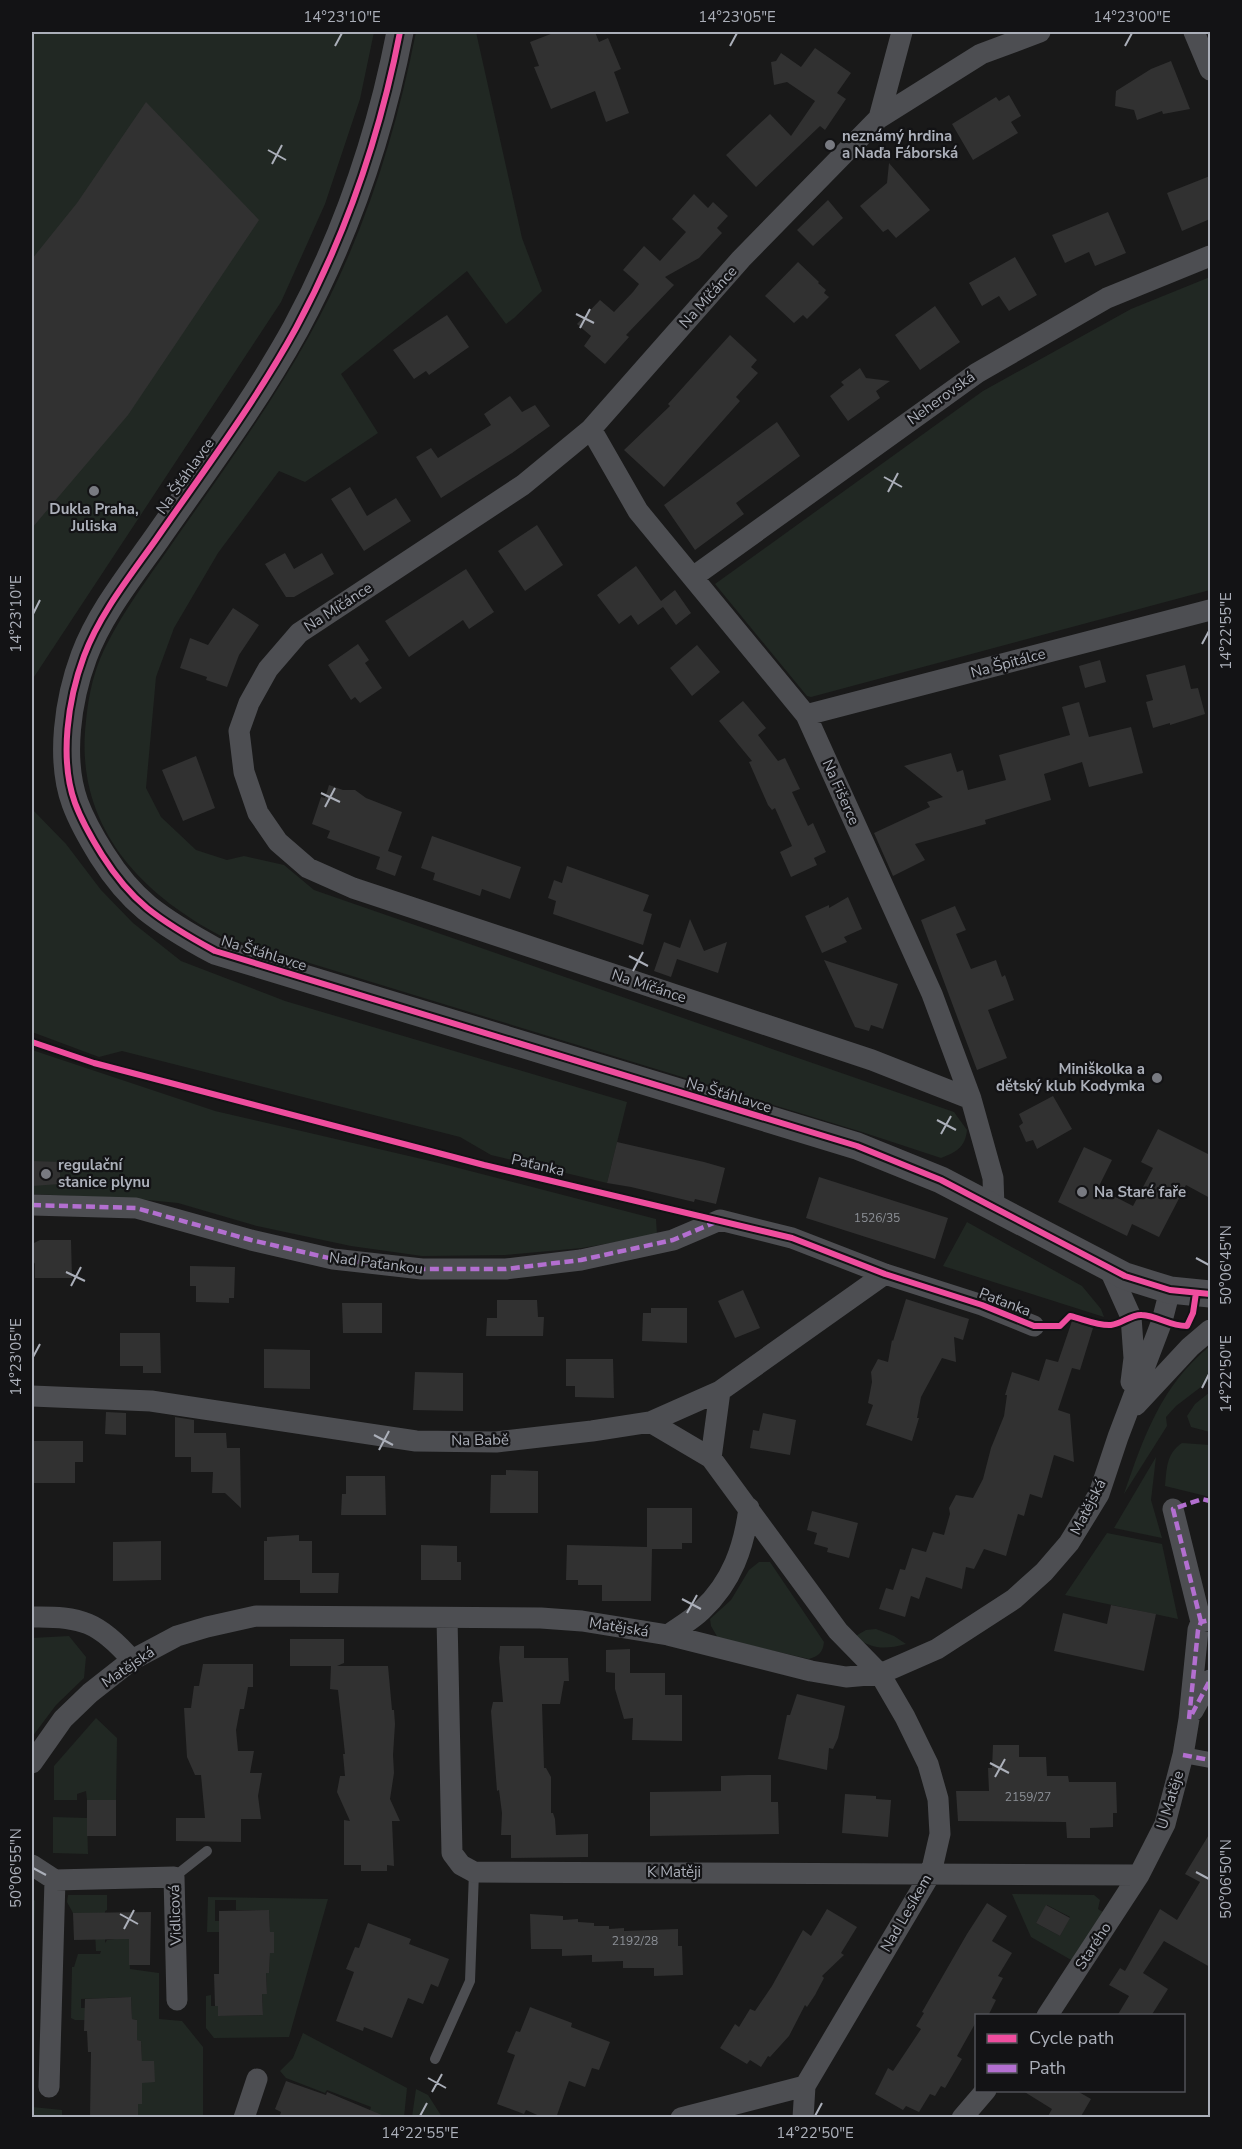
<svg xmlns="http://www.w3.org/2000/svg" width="1242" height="2149" viewBox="0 0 1242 2149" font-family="'Nunito Sans',sans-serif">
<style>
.green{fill:#212823;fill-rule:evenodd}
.building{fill:#313131}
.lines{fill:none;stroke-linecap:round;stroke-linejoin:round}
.service{stroke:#4d4e52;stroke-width:10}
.pedestrian{stroke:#4d4e52;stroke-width:16}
.minor{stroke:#4d4e52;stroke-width:21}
.tertiary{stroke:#4d4e52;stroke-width:27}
.quiet{stroke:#b36fd0;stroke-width:4.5;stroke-dasharray:9 4.5;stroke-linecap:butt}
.cycleway-casing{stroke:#131315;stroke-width:10}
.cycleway{stroke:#ef4d9e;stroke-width:6}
.ticks{fill:none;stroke:#abafb9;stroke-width:2}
.poi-dot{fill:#787a81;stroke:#131315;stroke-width:2}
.labels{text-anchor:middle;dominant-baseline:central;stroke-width:4.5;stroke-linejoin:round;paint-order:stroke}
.number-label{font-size:12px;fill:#8c9097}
.poi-label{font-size:15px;font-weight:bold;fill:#abafb9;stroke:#131315;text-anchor:start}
.street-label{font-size:15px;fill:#abafb9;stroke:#131315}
.neatline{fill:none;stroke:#abafb9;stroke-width:2}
.ticks-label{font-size:15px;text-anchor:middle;fill:#abafb9}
</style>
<rect width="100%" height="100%" fill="#191919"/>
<path class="green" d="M32 32H374L360 99 325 204 281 302 32 680Z
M416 32H476L522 238 542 291 514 318 506 324 467 271 341 374 378 433 305 482 279 471 218 553 174 628 156 677 146 788 161 817 196 850 227 860 244 856 284 865 314 890 954 1112 967 1130C965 1148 956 1152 941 1158L862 1132 221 936C136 891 74 822 86 721 88 700 92 679 100 659 119 615 151 575 178 535 223 471 270 406 308 338 362 242 395 138 416 32Z
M1210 277V590L811 697 807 696 715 584 983 391 1131 309Z
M32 809 66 844 101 890 133 923 181 961 285 1001 627 1102 607 1183 491 1155 460 1137 122 1051 99 1057 32 1032Z
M32 1050 215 1111 439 1163 656 1219 657 1235 582 1248 505 1255 422 1256 351 1246 257 1226 178 1203 138 1199 32 1194Z
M967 1222 1082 1286 1101 1309 1104 1317 943 1266Z
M1210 1346V1380L1176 1406 1166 1417 1167 1426 1124 1494C1144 1436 1161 1386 1210 1346Z
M1210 1392V1432L1191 1427 1187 1416 1195 1404Z
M1182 1443 1210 1445V1497L1165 1486C1167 1468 1166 1454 1182 1443Z
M1156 1457 1151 1500 1162 1538 1114 1528Z
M1107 1533 1162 1544 1178 1619 1065 1595Z
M759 1562H770L824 1642C823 1652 819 1656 809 1659L718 1638 711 1626 710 1619 731 1600 749 1570Z
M876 1629 894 1636 906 1644C884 1650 873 1649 854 1637L866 1630Z
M69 1636 86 1657 84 1678 56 1705 32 1737V1638Z
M96 1718 117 1738 116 1800H87L86 1791 77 1794V1800H54V1766Z
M53 1817 87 1818 88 1854 53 1853Z
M1012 1894 1094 1895 1100 1900 1098 1909 1103 1912 1073 1961 1031 1937ZM1047 1905 1070 1917 1060 1936 1036 1923Z
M68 1895H107V1910L105 1911V1943L107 1940 116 1939V1933L129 1934 130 1969 159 1973V2019L182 2021 203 2047V2117H138V2104L142 2103V2083L154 2061H142L141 2041 137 2040V2020L132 2019 131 1997 81 1999V2008H88V2020H75L71 2018 72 1967H74L78 1954H100L101 1951H96L94 1913H73L67 1902Z
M32 1897 35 1901 33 1996 32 1997Z
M208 1897 328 1899 289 2037 214 2038 206 2028V1996L211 1995V2006H218L219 2016 263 2015 262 1994H267L266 1973H269L270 1953 274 1932H270L269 1910H236V1900H215V1921H226V1932H207Z
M303 2033 407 2088 404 2117H368L371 2107 327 2090 325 2093 286 2078 280 2071 293 2058Z
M416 2089 428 2095 442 2117H412Z
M32 2107 62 2110V2117H32Z"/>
<path class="building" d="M556 32H595L599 42 608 38 621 69 614 72 629 113 606 122 595 91 551 109 534 67 539 66 530 42Z
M815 48 851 73 837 93 846 99 825 130 820 126 756 187 726 155 770 114 791 136 815 101 787 82 774 85 771 62 776 61 781 53 801 67Z
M1171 61 1190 109 1163 114 1162 111 1137 120 1134 110 1115 106 1116 91 1151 69Z
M1009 95 1021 116 1011 122 1018 133 973 160 952 124 996 97 999 101Z
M146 102 259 220 128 415 32 528V259L77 203Z
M889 163 930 210 896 238 888 229 883 232 860 206 887 183Z
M1210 176V219L1182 231 1167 193Z
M694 194 708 208 713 202 728 216 717 228 722 233 699 258 665 277 674 285 626 335 629 337 605 364 584 346 591 336 577 324 600 300 614 312 633 292 639 284 623 270 644 246 660 261 686 232 672 219Z
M828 200 843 218 813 246 797 230Z
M1108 212 1126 253 1095 266 1089 252 1065 263 1052 235Z
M1015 257 1037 295 1009 311 999 296 982 306 969 283Z
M798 262 819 282 818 283 826 290 824 293 829 297 807 319 803 315 794 323 765 296Z
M935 306 960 342 920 370 895 335Z
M447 315 469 347 429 375 426 371 414 379 393 350Z
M730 335 757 360 751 367 758 373 736 397 740 401 664 487 624 450 670 406 668 404Z
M860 368 866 378 890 381 876 391 880 398 848 421 830 396 844 385 841 382Z
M510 396 522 412 535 405 550 426 512 453 441 498 416 457 431 448 438 458 491 425 484 414Z
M777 422 800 456 736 503 744 514 695 550 664 505Z
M350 487 367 516 396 498 411 521 364 551 331 499Z
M537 525 563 565 525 591 498 551Z
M285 553 294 569 322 553 334 574 294 597H286L265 564Z
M636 566 661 601 675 590 691 613 676 625 663 607 638 625 631 615 619 624 597 595Z
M466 569 494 612 469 629 463 620 409 657 385 621Z
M233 608 259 625 239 655 227 687 206 680 207 677 180 668 190 638 208 645Z
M358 644 369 660 365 663 382 688 360 703 355 697 351 700 328 665Z
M697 645 720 672 692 696 670 668Z
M1100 660 1106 682 1085 688 1079 666Z
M1185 665 1191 689 1198 688 1205 714 1170 725V723L1153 728 1146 702 1153 700 1146 675Z
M743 701 766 728 758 735 778 761 785 758 800 789 792 792 808 826 813 823 826 852 814 858 817 865 791 877 780 852 792 846 775 808 772 810 768 805 749 762 752 761 719 721Z
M1079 702 1089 737 1131 727 1143 773 1089 787 1082 762 1044 774 1051 800 985 820 986 824 915 844 925 860 893 876 874 833 930 807 927 802 943 797 904 766 951 753 957 772 963 770 968 790 1006 780 999 755 1070 735 1062 707Z
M196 756 215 808 183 821 162 770Z
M329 785 343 790H355L366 798 402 812 388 851 402 856 395 876 376 869 380 857 327 838 330 831 312 824 321 797 325 798Z
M432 836 521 867 510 899 482 889 480 896 433 880 435 873 421 868Z
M567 866 649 895 643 911 652 914 643 945 553 914 556 901 548 898 554 880 562 883Z
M848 897 862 929 844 937 847 942 822 953 805 916 829 905V908Z
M955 906 966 930 956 934 971 969 996 960 1002 977 1005 975 1014 1000 988 1010 1007 1058 977 1070 921 920Z
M690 919 704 951 727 942 718 973 677 959 671 977 654 971 664 942 680 948Z
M824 960 898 984 883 1029 871 1025 869 1031 855 1027Z
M1053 1096 1072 1129 1037 1149 1033 1140 1026 1142 1019 1126 1023 1123 1019 1114Z
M1158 1129 1210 1155V1198L1186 1185 1159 1237 1132 1224 1127 1236 1058 1202 1084 1147 1112 1160 1098 1188 1133 1206 1153 1168 1141 1162Z
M617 1142 704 1162 725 1168 716 1204 695 1199 694 1202 631 1187 607 1183Z
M32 1161 60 1162V1184L32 1186Z
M819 1177 948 1218 935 1259 806 1218Z
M40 1240H71L72 1278H35V1264L32 1259V1244Z
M190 1266 235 1267 234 1298H229V1303L196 1302V1286H190Z
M743 1290 760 1328 735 1338 718 1301Z
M906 1299 969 1319 963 1340 954 1337 956 1362 942 1358 921 1397 917 1418H919L912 1441 866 1425 873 1405 868 1403 872 1382 871 1372 878 1359 888 1362 892 1340 893 1341Z
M497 1300H537L538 1317H544L543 1336H486L487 1318H497Z
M342 1303H382V1333H343Z
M651 1308H687V1343L642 1341 643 1313H651Z
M1072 1321 1093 1328 1080 1370 1072 1368 1058 1410 1070 1414 1074 1462 1054 1455 1042 1498 1030 1494 1024 1516 1018 1514 1006 1556 984 1549 974 1569 966 1567 962 1589 926 1577 919 1599 911 1596 905 1617 879 1609 886 1588 893 1590 900 1569 905 1570 912 1548 926 1552 933 1532 944 1535 950 1514 949 1508 956 1495 973 1498 983 1479 991 1448 1004 1416 1007 1395H1005L1012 1372 1039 1381 1046 1359 1058 1362Z
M120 1333H160L161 1373H143V1366H120Z
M264 1349 310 1350V1389L264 1388Z
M566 1359H613L614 1398 575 1397V1386H566Z
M415 1372 463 1373V1411L413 1410Z
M106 1412 126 1413V1435L105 1434Z
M763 1413 796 1420 790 1455 750 1448 753 1430 759 1431Z
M175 1417 194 1420V1433H226L227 1448H240L241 1508 225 1493H212L213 1472H191V1457H175Z
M32 1441H83V1462H75V1483H32Z
M506 1470 538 1471V1513H490L491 1475H506Z
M346 1476H385L386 1515H341L342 1494H346Z
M647 1508H692V1543H682V1549H652L651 1601H602V1585H578V1580H566L567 1545 647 1547Z
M812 1511 858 1523 849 1558 827 1552 828 1548 814 1544 817 1533 807 1530Z
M299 1535V1541H312V1573H339L338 1593H300V1580H264V1541H267V1537Z
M161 1541V1580L113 1581V1542Z
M421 1545 457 1546V1562H461V1580H421Z
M1111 1605 1156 1614 1144 1671 1054 1651 1063 1613 1107 1624Z
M290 1639H344V1663L337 1666H388L392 1710H394L395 1724 393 1755 394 1773 390 1799 400 1821H392L394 1866 387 1865V1871H361V1865H344V1820L350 1821 337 1792 340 1776H345L343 1754H345L338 1690 330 1689 331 1666H290Z
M500 1646H524V1658H568L569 1681H564L560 1704H542L544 1768H546L551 1777V1813H553L555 1819 556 1835 588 1834V1857L511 1858V1835H501L502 1813 499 1790 497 1791 491 1711 493 1702H503L499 1658Z
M630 1649V1673H665V1695H682V1741L632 1740 633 1718 624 1719 615 1689V1673L606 1672V1650Z
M203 1664H253V1687H248L244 1709H240L236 1730 238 1751H254L250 1773H262L258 1796 261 1819H241V1842L176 1841V1818H205L201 1775H195L187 1757 184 1708H191L194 1686H199Z
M797 1694 845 1706 838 1738 833 1749 829 1748 827 1770 778 1759 787 1715H790Z
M993 1745H1019V1757H1046L1047 1776H1068L1069 1782H1116L1117 1813H1113V1827L1090 1828V1838H1067L1066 1822 958 1821 956 1791H989L988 1768H992Z
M748 1775H771V1802H778L779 1834 650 1836V1792L721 1791V1776Z
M845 1794 876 1796V1799L891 1800 888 1837 842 1833Z
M87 1800H116V1836H87Z
M1210 1833V1967L1164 1941 1143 1973 1168 1989 1151 2016H1117L1129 1996 1109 1985 1120 1968 1125 1971 1160 1909 1177 1920 1200 1882 1185 1874Z
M987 1903 1007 1916 992 1941 1012 1953 998 1976 1003 1978 992 1998 996 2000 988 2016H976V2022L957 2056 962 2059 945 2088 941 2086 935 2096 930 2094 919 2112 906 2106 903 2110 875 2094 888 2068 893 2071 921 2029 916 2026 924 2013 922 2012 967 1934Z
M1046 1905 1070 1918 1060 1936 1036 1923Z
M827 1909 857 1927 841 1953 844 1955 822 1976 824 1978 815 1995 807 2007 805 2005 789 2036 770 2057 768 2056 761 2067 750 2060 747 2064 720 2048 735 2024 739 2027 750 2009 755 2011 772 1986 803 1930 811 1936Z
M269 1910 270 1932H274V1953H270L269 1973H266L267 1994H262L263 2015 218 2016V2006H215L214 1974H219V1911Z
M151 1912 150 1965H129V1939L74 1940 73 1913Z
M530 1914 563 1916V1920L578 1919V1922L594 1923V1926H609V1929L624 1928V1931L678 1929V1946H682L683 1975 654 1976V1968H623V1961L592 1962V1955L562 1956V1949H531Z
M368 1923 411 1939 409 1944 449 1959 438 1987 431 1984 423 2004 408 1998 392 2038 364 2027 363 2031 336 2021 354 1972 346 1969 355 1947 359 1948Z
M131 1997 132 2019 137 2020V2040L141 2041 142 2061H154L155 2082 142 2083V2104H138V2118H90L91 2052H88L87 2031H84L85 1999Z
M530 2007 572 2023 571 2027 610 2042 599 2070 592 2068 585 2087 569 2081 556 2118H544L526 2110 524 2114 497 2104 515 2055 507 2052 516 2031 520 2032Z
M286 2081 326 2095 327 2092 389 2118H279L281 2112 275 2109Z
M1023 2091H1077L1091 2099 1080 2118H1047L1052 2109Z"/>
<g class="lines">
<path class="service" d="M174 1877 207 1851
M435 2059 470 1981 474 1872"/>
<path class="pedestrian" d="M1183 1755 1210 1760"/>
<path class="minor" d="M1194 32 1210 70
M879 118 902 32
M591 429 638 511 806 715 932 994 971 1099 993 1178 994 1207
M693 577 977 373 1107 298 1210 256
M806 715 1210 610
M971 1099 872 1060 353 888 308 868 278 842 258 813 244 772 239 731 249 703 268 669 299 633 523 485 591 429 741 259 879 118 981 54 1040 32
M32 1205 136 1208 251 1240 333 1259 422 1269H506L581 1260 673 1240 720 1220 792 1238 885 1274 982 1305 1034 1326
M1109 1268 1131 1317 1134 1358 1131 1382
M32 1396 151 1401 416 1441 496 1442 592 1431 650 1422 720 1391 885 1274
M1136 1405 1190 1347 1210 1330
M650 1422 711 1458 838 1631 880 1674 905 1717 928 1764 938 1799 940 1834 931 1873 805 2086 681 2118
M711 1458 720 1391
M1173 1509 1201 1622
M32 1617C81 1616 99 1622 132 1660
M447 1618 452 1853 461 1865 474 1872 1139 1875
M668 1635C679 1627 692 1620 702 1610 732 1582 744 1547 749 1508
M1193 1711 1210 1680
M32 1763 63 1719 90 1693 132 1660 177 1636 207 1627 256 1616 541 1618 582 1621 668 1635 811 1671 846 1677 880 1674 937 1649 1014 1599 1044 1572 1069 1543 1099 1494 1118 1437 1162 1321 1170 1290
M32 1865 55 1880 49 2087
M55 1880 174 1877 177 2000
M1047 2016 1139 1875 1165 1824 1183 1755 1189 1719 1198 1630 1201 1622 1210 1620
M244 2118 257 2079
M803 2118 805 2086
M962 2118 986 2090"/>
<path class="tertiary" d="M400 32C380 135 346 235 296 328 256 401 205 469 157 538 131 575 100 613 84 656 68 699 59 759 75 803 82 822 92 839 102 855 114 874 130 894 147 908 168 925 191 938 215 951L857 1146 941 1180 1125 1276 1170 1290 1210 1294"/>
<path class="quiet" d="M32 1205 136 1208 251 1240 333 1259 422 1269H506L581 1260 673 1240 718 1221
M1201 1622 1173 1509 1202 1499 1210 1501
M1192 1714 1210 1680
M1189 1719 1198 1630 1201 1622 1210 1620
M1183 1755 1210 1760"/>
<g class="cycleway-casing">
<path id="cycleway" d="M400 32C380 135 346 235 296 328 256 401 205 469 157 538 131 575 100 613 84 656 68 699 59 759 75 803 82 822 92 839 102 855 114 874 130 894 147 908 168 925 191 938 215 951L857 1146 941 1180 1125 1276 1170 1290 1210 1294
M32 1042 94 1063 484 1165 792 1238 885 1274 982 1305 1034 1326H1060L1070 1316C1083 1319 1098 1326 1111 1325 1122 1324 1131 1314 1142 1315 1158 1316 1169 1326 1187 1326L1193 1313 1196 1293"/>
</g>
<use href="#cycleway" class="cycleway"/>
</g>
<path class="ticks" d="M335 46 342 33M730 46 737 33M1125 46 1132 33M268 150 286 160M272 164 282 145M576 314 594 323M580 328 590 309M884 477 902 487M888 492 898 473M33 614 40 600M1202 644 1209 631M321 793 340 802M325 807 335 788M629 956 648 966M633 971 643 952M937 1120 956 1130M941 1134 951 1116M1196 1258 1209 1265M66 1272 85 1281M71 1286 81 1267M33 1357 40 1344M1202 1388 1209 1374M374 1435 393 1445M379 1450 389 1431M682 1599 701 1609M687 1613 697 1595M990 1763 1009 1773M995 1777 1005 1759M33 1868 46 1875M1196 1872 1209 1879M120 1914 138 1924M124 1929 134 1910M428 2078 446 2088M432 2092 442 2074M420 2116 427 2103M815 2116 822 2103"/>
<g class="poi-dot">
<circle cx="830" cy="145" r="6"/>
<circle cx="94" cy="491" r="6"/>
<circle cx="1157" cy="1078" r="6"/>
<circle cx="46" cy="1174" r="6"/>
<circle cx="1082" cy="1192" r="6"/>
</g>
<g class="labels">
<g class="number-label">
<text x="877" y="1218">1526/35</text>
<text x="1028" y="1797">2159/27</text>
<text x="635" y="1941">2192/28</text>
</g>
<g class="poi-label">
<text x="842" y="136">neznámý hrdina<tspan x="842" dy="17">a Naďa Fáborská</tspan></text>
<text x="94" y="509" text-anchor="middle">Dukla Praha,<tspan x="94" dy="17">Juliska</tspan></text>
<text x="1145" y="1069" text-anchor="end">Miniškolka a<tspan x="1145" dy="17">dětský klub Kodymka</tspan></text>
<text x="58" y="1165">regulační<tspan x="58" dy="17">stanice plynu</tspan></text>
<text x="1094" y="1192">Na Staré faře</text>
</g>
<g class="street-label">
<text transform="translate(708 297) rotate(-48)">Na Míčánce</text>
<text transform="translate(941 398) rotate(-36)">Neherovská</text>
<text transform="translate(185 476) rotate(-55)">Na Šťáhlavce</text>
<text transform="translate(338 607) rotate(-33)">Na Míčánce</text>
<text transform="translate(1008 663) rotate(-15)">Na Špitálce</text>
<text transform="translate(841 792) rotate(66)">Na Fišerce</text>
<text transform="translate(264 953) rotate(17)">Na Šťáhlavce</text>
<text transform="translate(649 986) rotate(18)">Na Míčánce</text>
<text transform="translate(729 1095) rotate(17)">Na Šťáhlavce</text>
<text transform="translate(538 1165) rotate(13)">Paťanka</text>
<text transform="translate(376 1263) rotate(7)">Nad Paťankou</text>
<text transform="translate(1005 1302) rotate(21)">Paťanka</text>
<text transform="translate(480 1440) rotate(-1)">Na Babě</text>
<text transform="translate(1088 1507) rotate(-63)">Matějská</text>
<text transform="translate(619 1627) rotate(9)">Matějská</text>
<text transform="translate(128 1667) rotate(-34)">Matějská</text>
<text transform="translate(1170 1800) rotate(-73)">U Matěje</text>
<text x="674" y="1872">K Matěji</text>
<text transform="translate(906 1913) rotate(-60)">Nad Lesíkem</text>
<text transform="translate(175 1915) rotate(-92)">Vidlicová</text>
<text transform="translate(1093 1946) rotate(-57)">Starého</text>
</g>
</g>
<rect width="1242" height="2149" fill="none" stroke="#131315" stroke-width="66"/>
<rect x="975" y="2014" width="210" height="78" fill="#131315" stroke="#505157" stroke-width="1.5"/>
<rect x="987" y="2034" width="30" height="9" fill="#ef4d9e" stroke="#505157" stroke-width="1.5"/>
<text x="1029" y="2044" font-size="18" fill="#abafb9">Cycle path</text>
<rect x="987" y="2064" width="30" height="9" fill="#b36fd0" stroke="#505157" stroke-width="1.5"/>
<text x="1029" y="2074" font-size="18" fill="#abafb9">Path</text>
<rect x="33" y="33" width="1176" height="2083" class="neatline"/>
<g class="ticks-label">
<text x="342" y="22">14°23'10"E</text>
<text x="737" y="22">14°23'05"E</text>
<text x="1132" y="22">14°23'00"E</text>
<text transform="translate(16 614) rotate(-90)" y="5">14°23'10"E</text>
<text transform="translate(1226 631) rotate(-90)" y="5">14°22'55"E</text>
<text transform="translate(1226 1265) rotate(-90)" y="5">50°06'45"N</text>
<text transform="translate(16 1357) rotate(-90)" y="5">14°23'05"E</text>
<text transform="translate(1226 1374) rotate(-90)" y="5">14°22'50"E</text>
<text transform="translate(16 1868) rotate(-90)" y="5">50°06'55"N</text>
<text transform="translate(1226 1879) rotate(-90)" y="5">50°06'50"N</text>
<text x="420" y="2138">14°22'55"E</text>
<text x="815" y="2138">14°22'50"E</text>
</g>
</svg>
